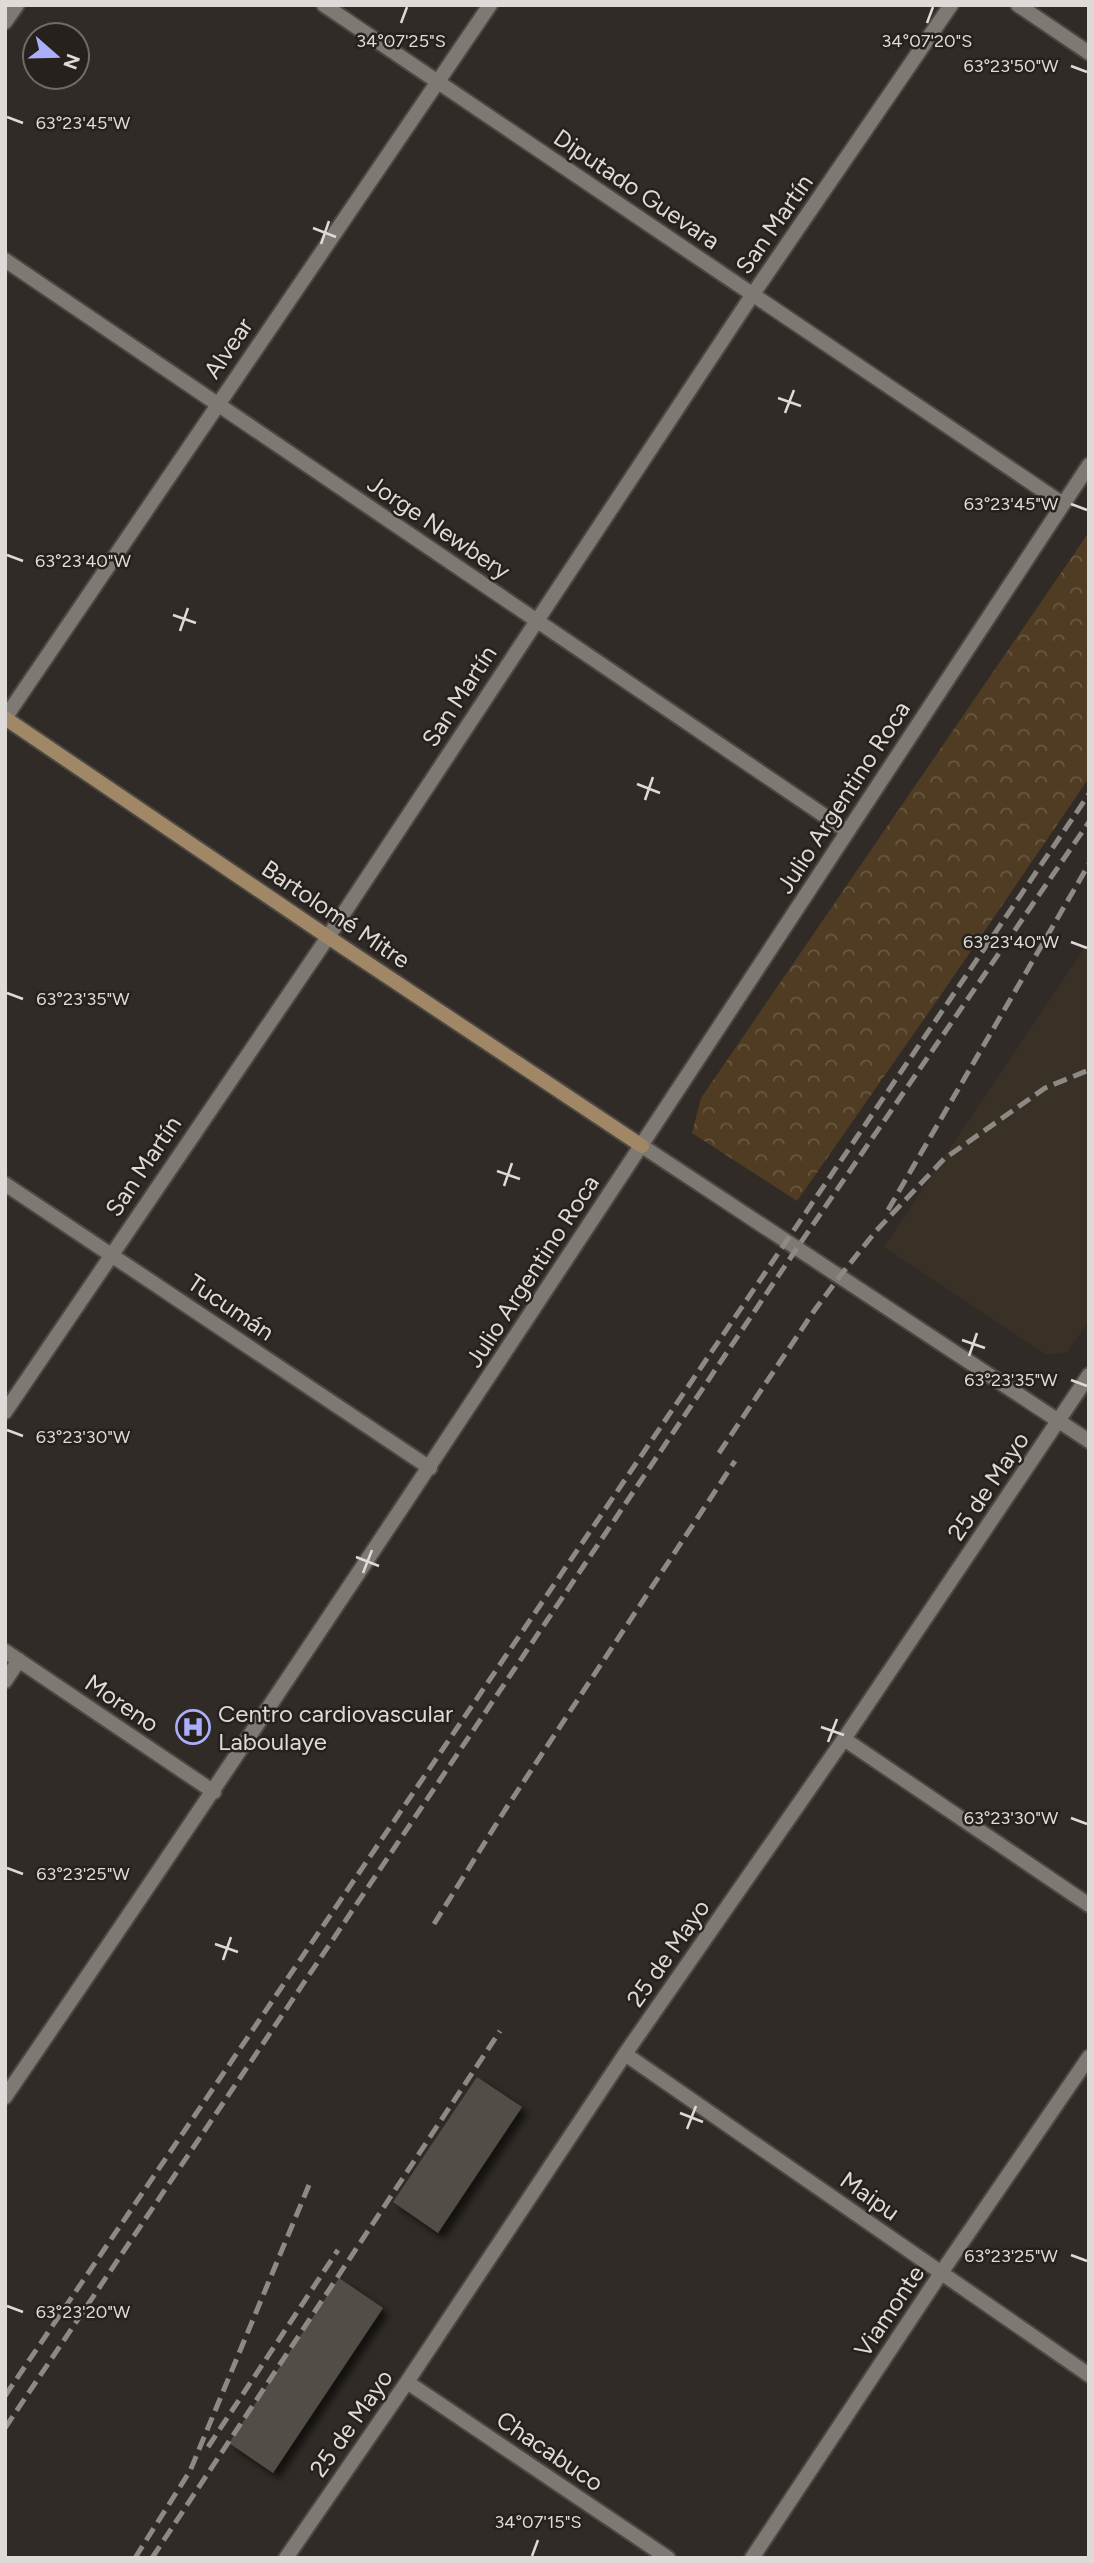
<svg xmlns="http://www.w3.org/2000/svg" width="1094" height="2563" viewBox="0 0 1094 2563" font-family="Figtree,sans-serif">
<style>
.built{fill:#393126}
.park{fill:url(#park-crowns)}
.building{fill:#524d47;filter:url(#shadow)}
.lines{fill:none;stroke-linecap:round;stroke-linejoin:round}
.minor-casing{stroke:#4b4743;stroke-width:18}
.secondary-casing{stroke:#4b4743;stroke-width:18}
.minor{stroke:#7e7973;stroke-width:14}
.secondary{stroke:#a08867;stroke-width:14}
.rail{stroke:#8d8985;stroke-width:5;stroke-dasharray:14 7;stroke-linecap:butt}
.ticks{fill:none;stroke:#dddad7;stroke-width:2.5}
.labels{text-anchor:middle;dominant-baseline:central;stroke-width:5;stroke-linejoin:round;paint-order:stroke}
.street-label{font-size:24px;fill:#dddad7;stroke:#26211c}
.poi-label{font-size:24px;fill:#dddad7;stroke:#26211c;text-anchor:start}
.ticks-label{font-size:18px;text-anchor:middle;fill:#dddad7;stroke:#26211c;stroke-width:5;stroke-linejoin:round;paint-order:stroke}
</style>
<defs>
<pattern id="park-crowns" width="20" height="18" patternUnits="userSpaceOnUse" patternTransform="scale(1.75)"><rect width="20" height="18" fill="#503c22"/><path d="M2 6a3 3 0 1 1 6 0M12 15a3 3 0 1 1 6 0" fill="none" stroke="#695841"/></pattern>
<filter id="shadow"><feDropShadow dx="6" dy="6" stdDeviation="3.5" flood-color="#0009"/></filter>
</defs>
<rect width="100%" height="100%" fill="#302b26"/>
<path class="built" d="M1089 941V1321L1066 1353 1045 1354 884 1247Z"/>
<path class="park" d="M1089 532V778L938 999 797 1201 692 1133 701 1098Z"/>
<path class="building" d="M477 2077 522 2107 438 2233 393 2202Z
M339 2278 383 2308 273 2473 229 2443Z"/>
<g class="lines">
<g class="minor-casing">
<path id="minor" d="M324 5 1063 504
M1018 5 1089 53
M5 22 17 5
M5 260 847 831
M5 718 490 5
M642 1146 1089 1441
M5 1184 430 1468
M5 1412 328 937 753 294 951 5
M5 1651 214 1792
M5 1681 19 1660
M844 1739 1089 1905
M625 2054 1089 2375
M5 2097C374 1558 729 1010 1089 465
M407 2382 668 2558
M286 2558 407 2382 625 2054 844 1739 1089 1375
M752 2558 941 2273 1089 2057"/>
</g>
<g class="secondary-casing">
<path id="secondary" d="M5 718 328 937 642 1146"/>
</g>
<use href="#minor" class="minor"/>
<use href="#secondary" class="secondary"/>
<path class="rail" d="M888 1210 1089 864
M719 1453 814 1311 840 1276 876 1231 944 1159 1045 1088 1089 1070
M434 1924 505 1810 735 1461
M5 2396 1089 794
M5 2428 797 1248 1089 822
M208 2447 338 2250
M135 2558 190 2471 309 2185
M152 2558 500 2031"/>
</g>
<path class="ticks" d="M401 23 407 7M927 23 933 7M1071 66 1087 72M7 117 23 123M313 228 336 237M321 244 329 221M778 398 801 406M785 413 794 390M1071 504 1087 510M7 555 23 561M173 615 196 623M180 631 188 608M637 784 660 793M645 800 653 777M1071 942 1087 948M7 993 23 999M497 1171 520 1179M504 1186 512 1163M962 1340 985 1348M969 1356 977 1333M1071 1380 1087 1386M7 1430 23 1436M356 1557 379 1566M363 1573 372 1550M821 1727 844 1735M828 1742 837 1719M1071 1818 1087 1824M7 1868 23 1874M215 1944 238 1952M223 1960 231 1937M680 2113 703 2122M687 2129 696 2106M1071 2255 1087 2261M7 2306 23 2312M532 2556 538 2540"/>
<defs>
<g id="hospital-ring" transform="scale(1.75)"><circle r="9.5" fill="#26211c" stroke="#abaffb" stroke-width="1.5"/><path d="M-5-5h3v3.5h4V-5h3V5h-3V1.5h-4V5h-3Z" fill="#abaffb"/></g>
</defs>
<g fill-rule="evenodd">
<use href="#hospital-ring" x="193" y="1727"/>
</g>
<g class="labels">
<g class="street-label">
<text transform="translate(637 189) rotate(34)">Diputado Guevara</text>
<text transform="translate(774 224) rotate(-55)">San Martín</text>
<text transform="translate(228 348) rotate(-56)">Alvear</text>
<text transform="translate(439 527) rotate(34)">Jorge Newbery</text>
<text transform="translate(459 696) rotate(-57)">San Martín</text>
<text transform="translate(843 797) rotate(-57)">Julio Argentino Roca</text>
<text transform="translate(336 914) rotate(34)">Bartolomé Mitre</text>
<text transform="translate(143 1166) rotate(-56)">San Martín</text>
<text transform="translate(532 1271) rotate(-57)">Julio Argentino Roca</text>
<text transform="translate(231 1307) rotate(34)">Tucumán</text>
<text transform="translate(988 1486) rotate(-56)">25 de Mayo</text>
<text transform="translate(122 1703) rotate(34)">Moreno</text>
<text transform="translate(668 1953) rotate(-55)">25 de Mayo</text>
<text transform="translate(870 2196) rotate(35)">Maipu</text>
<text transform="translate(889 2311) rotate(-56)">Viamonte</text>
<text transform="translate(351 2423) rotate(-55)">25 de Mayo</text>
<text transform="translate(550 2451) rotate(34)">Chacabuco</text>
</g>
<g class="poi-label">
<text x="218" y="1713">Centro cardiovascular<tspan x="218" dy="28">Laboulaye</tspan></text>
</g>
</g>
<g class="ticks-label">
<text x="401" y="47">34°07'25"S</text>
<text x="927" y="47">34°07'20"S</text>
<text x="1011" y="72">63°23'50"W</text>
<text x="83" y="129">63°23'45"W</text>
<text x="1011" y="510">63°23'45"W</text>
<text x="83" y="567">63°23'40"W</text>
<text x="1011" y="948">63°23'40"W</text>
<text x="83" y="1005">63°23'35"W</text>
<text x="1011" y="1386">63°23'35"W</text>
<text x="83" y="1443">63°23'30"W</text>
<text x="1011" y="1824">63°23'30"W</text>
<text x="83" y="1880">63°23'25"W</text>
<text x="1011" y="2262">63°23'25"W</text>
<text x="83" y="2318">63°23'20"W</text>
<text x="538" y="2528">34°07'15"S</text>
</g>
<rect width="1094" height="2563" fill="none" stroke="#dddad7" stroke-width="14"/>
<g transform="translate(56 56) rotate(110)"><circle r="33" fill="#26211c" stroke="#6f6b67" stroke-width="2"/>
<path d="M0-5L12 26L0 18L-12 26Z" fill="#abaffb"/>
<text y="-10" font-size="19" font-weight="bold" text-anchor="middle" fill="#dddad7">N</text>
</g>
</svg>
